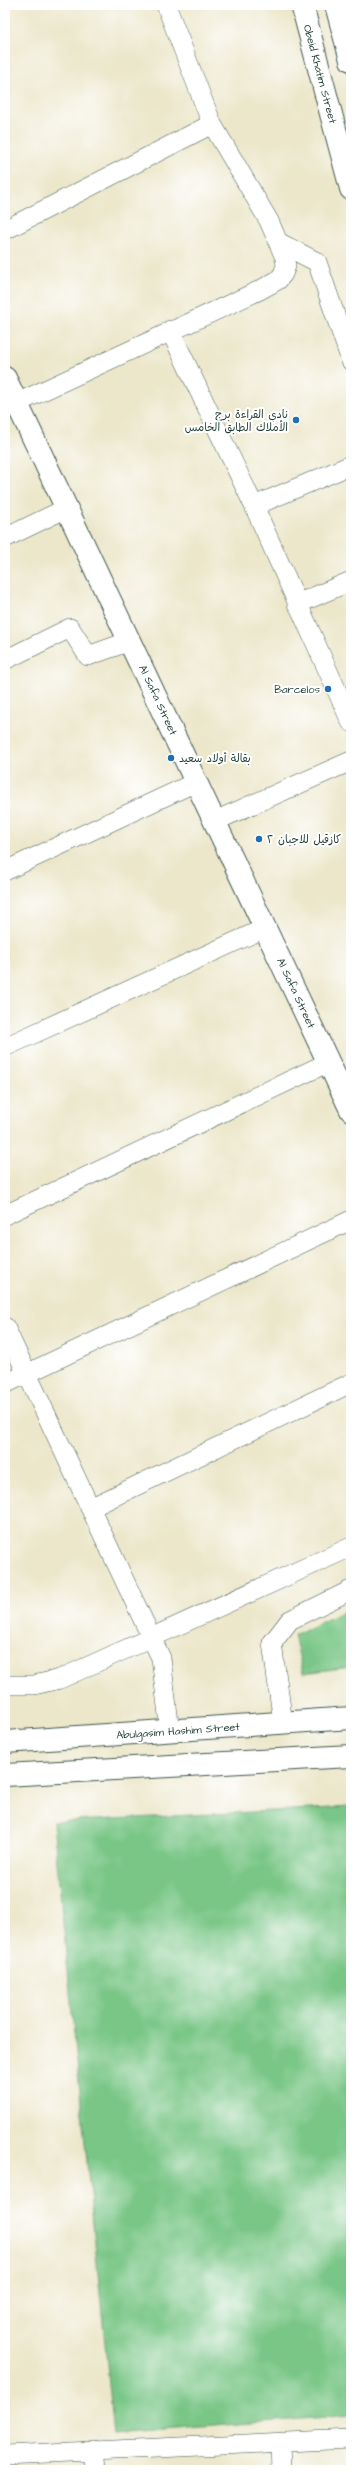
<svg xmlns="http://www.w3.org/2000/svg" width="356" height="2475" viewBox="0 0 356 2475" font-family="'Architects Daughter','Playpen Sans Arabic',sans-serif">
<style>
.green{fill:#79c686;stroke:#4c825d}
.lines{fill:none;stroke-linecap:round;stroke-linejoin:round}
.street-casing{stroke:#3e564b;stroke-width:20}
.secondary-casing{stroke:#3e564b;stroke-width:24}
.primary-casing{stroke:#3e564b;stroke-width:24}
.street{stroke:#fff;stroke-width:19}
.secondary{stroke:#fff;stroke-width:22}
.primary{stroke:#fff;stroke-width:22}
.poi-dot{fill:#1f6fb2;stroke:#fff;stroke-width:1.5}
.labels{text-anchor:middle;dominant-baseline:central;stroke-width:4;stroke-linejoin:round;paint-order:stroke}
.street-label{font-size:11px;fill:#1f3d34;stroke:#fff}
.poi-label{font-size:11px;fill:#1f3d34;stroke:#fff;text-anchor:end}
</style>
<rect width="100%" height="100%" fill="#fff"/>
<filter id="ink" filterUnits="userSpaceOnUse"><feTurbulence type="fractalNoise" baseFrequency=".025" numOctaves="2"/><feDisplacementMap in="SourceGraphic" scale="8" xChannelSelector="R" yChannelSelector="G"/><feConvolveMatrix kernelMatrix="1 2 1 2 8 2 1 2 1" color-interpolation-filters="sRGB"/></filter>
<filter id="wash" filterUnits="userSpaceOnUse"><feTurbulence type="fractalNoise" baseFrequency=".012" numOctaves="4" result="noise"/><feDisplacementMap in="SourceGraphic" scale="16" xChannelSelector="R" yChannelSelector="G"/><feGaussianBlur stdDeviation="0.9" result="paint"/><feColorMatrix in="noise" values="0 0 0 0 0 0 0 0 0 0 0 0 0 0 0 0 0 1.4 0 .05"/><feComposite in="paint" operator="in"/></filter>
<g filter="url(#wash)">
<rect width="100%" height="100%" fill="#ece7cb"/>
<path class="green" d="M351 1608V1667L303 1673 294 1635Z
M351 1807V2415L114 2434 53 1822Z"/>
</g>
<g filter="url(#ink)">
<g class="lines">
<g class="street-casing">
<path id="street" d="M5 230 212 124
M278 242 317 262 351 361
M170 330 254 506 351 722
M17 403 260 290 278 280 283 274 286 266 285 258 269 221 212 124 166 5
M254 506 351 465
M5 538 67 508
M297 604 351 581
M5 660 70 628 88 656 130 641
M215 821 351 761
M5 871 196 782
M5 1047 265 928
M5 1215 329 1062
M5 1327 161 1658 170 1731
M5 1384 351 1220
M90 1508 351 1383
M5 1685H34L60 1679 351 1547
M283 1723 272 1643 290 1620 351 1590
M280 2443 281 2470
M93 2450 95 2470
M5 2455 351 2439"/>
</g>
<g class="secondary-casing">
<path id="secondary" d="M5 378 351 1110"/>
</g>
<g class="primary-casing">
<path id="primary" d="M302 5 351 189
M336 5 351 60
M5 1742 351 1718
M5 1775 351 1756"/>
</g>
<use href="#street" class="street"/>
<use href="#secondary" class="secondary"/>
<use href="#primary" class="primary"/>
</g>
</g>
<g class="poi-dot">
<circle cx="296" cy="420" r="4"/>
<circle cx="328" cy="689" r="4"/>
<circle cx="171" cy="758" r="4"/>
<circle cx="259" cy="839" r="4"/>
</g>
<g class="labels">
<g class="street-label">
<text transform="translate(320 74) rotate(75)">Obeid Khatim Street</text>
<text transform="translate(158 700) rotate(65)">Al Safa Street</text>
<text transform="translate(296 993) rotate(65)">Al Safa Street</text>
<text transform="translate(178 1731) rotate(-4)">Abulgasim Hashim Street</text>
</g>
<g class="poi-label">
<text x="288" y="414">نادي القراءة برج<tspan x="288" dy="13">الأملاك الطابق الخامس</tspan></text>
<text x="320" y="689">Barcelos</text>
<text x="179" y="758" text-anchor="start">بقالة أولاد سعيد</text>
<text x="267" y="839" text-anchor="start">كازقيل للاجبان ٢</text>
</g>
</g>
<rect width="356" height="2475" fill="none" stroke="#fff" stroke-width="20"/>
</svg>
